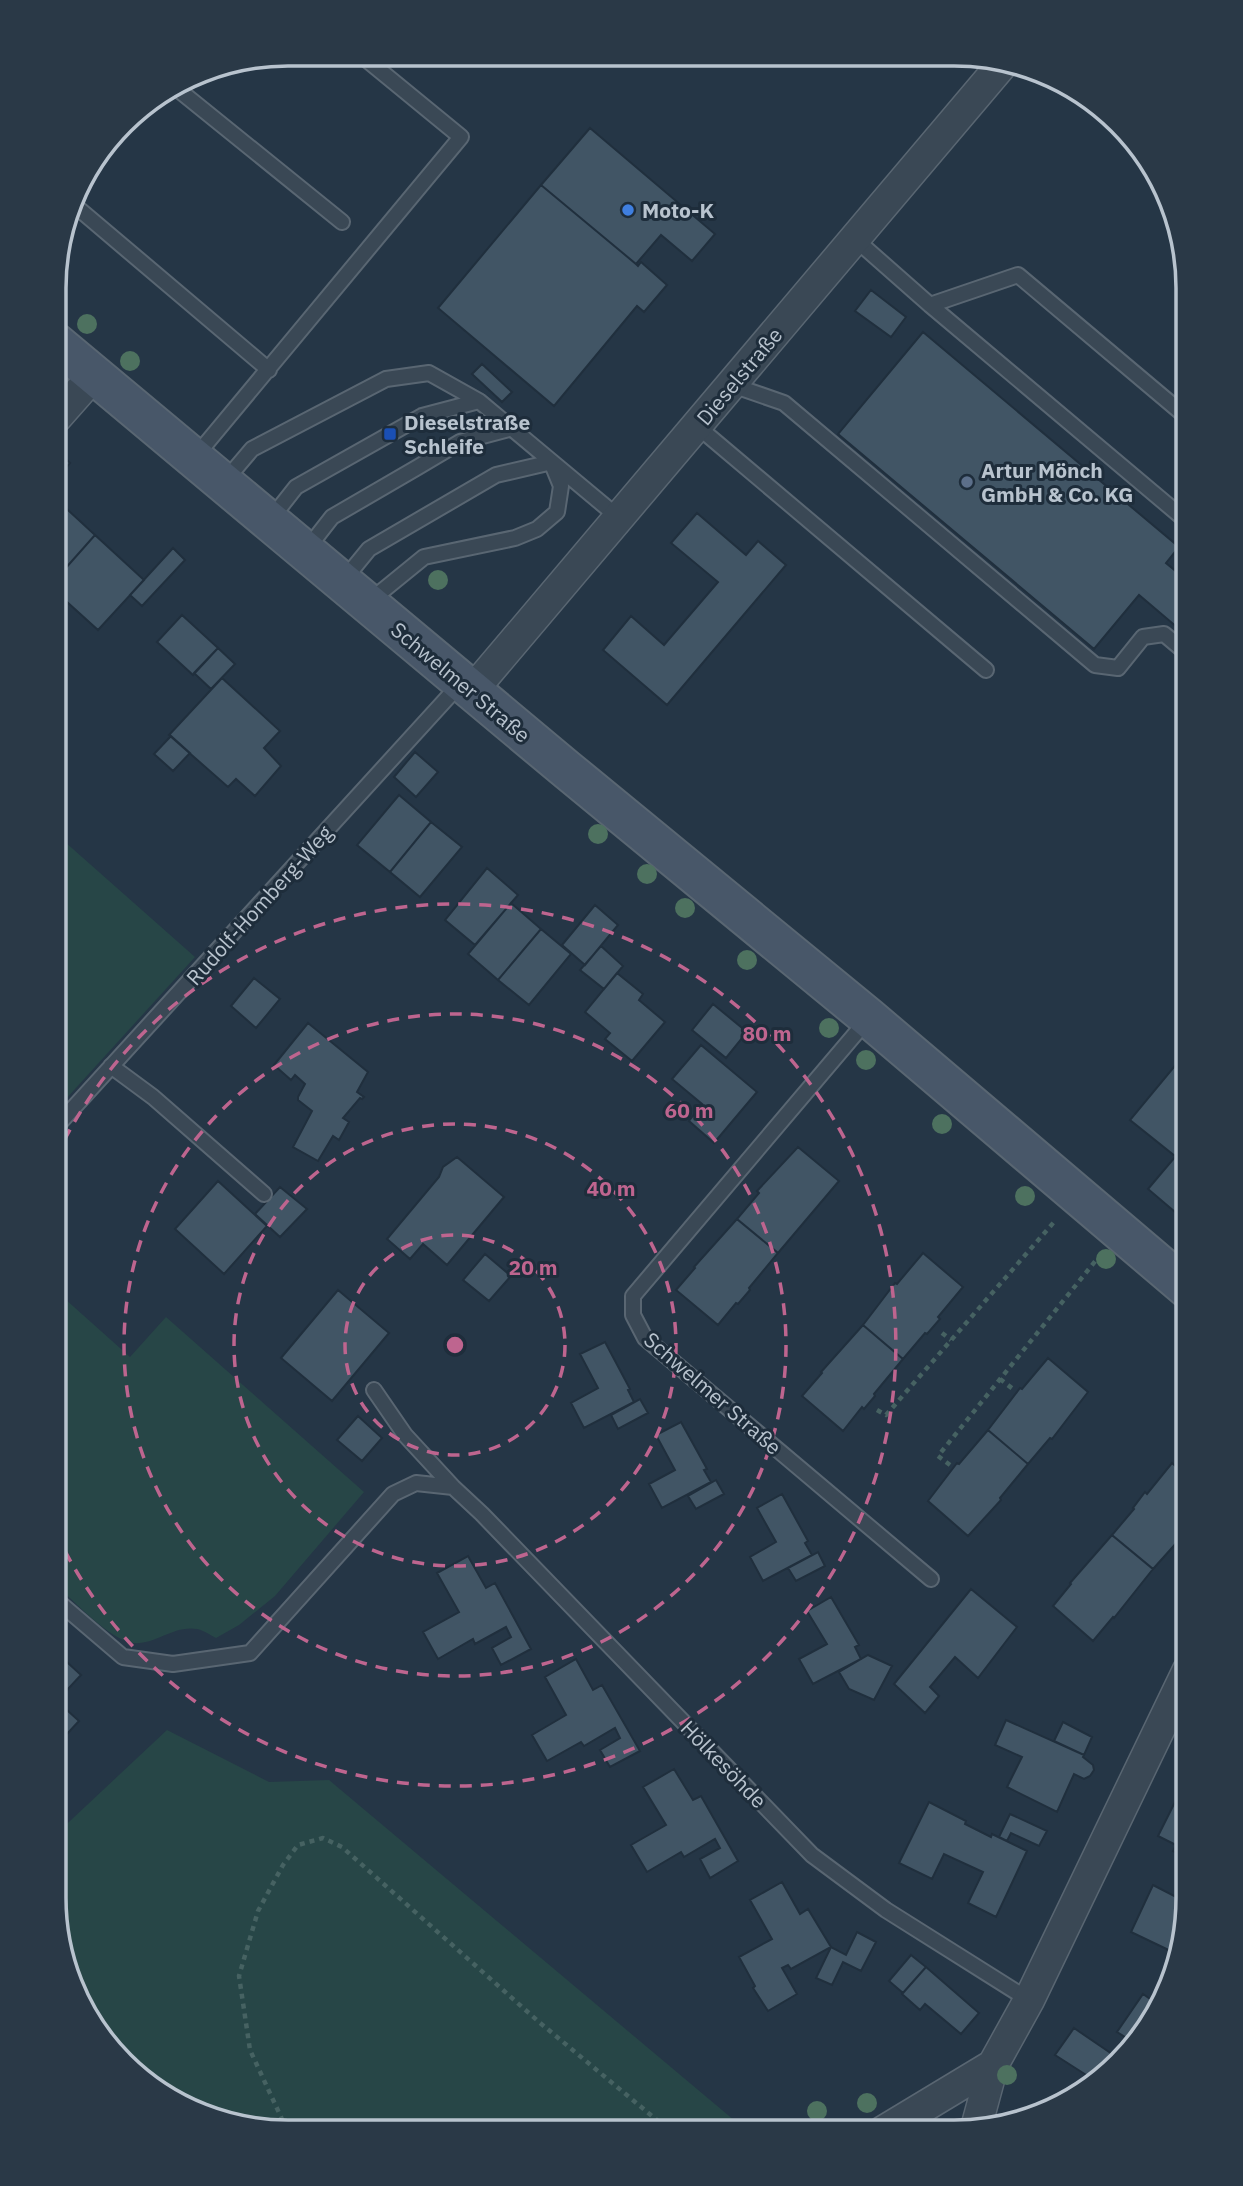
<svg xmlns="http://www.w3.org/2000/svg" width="1243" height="2186" viewBox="0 0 1243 2186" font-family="'IBM Plex Sans',sans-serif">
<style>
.green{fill:#274647}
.building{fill:#415565;stroke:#202f3d;stroke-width:2}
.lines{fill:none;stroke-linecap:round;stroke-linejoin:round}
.service-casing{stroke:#596672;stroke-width:18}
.minor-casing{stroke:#596672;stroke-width:33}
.secondary-casing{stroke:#596672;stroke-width:42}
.path{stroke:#466262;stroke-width:4.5;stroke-dasharray:5 5;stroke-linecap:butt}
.service{stroke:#3a4855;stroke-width:14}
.minor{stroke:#3a4855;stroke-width:30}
.secondary{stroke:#485769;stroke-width:38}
.tree{fill:#4d715f}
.ring{fill:none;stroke:#be658f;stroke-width:3.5;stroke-dasharray:12 9}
.shop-dot{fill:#3f7fe0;stroke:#1e2d3b;stroke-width:2.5}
.transit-dot{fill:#1a4fb4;stroke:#1e2d3b;stroke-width:2.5}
.service-dot{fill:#5c6f8a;stroke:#1e2d3b;stroke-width:2.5}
.labels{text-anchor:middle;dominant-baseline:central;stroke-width:6;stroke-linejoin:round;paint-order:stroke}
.poi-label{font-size:21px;font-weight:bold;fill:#b8c3ce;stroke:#1e2d3b;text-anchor:start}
.street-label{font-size:21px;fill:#b8c3ce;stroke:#1e2d3b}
.rim{fill:none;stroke:#b8c3ce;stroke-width:3.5}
.centre{fill:#be658f;stroke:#1e2d3b;stroke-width:3.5}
.ring-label{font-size:21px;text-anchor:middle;font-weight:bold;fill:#be658f;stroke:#1e2d3b;stroke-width:6;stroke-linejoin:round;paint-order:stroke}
</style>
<rect width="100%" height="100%" fill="#253646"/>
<path class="green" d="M56 834 195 957 55 1111Z
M55 1290 130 1357 166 1317 364 1492 275 1596 239 1625 216 1638C210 1635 203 1630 197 1629 173 1625 156 1645 133 1643 110 1640 73 1600 55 1584Z
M167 1730 269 1782 329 1780 747 2131 258 2130 198 2114 134 2074 67 1973 54 1897V1836Z"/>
<path class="building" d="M590 128 715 234 692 261 661 235 636 264 541 185Z
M541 185 636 264 638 266 641 262 667 285 644 312 637 306 554 406 438 308Z
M871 290 906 317 891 337 855 311Z
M923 332 1179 547 1166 563 1189 582V630L1185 634 1139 595 1094 649 838 434Z
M482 364 512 392 502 402 472 374Z
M59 452 70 463 56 479V456Z
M56 499 95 535 56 579Z
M697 513 746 555 758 541 786 565 667 705 603 650 631 616 664 645 718 582 671 543Z
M95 535 144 580 98 630 56 592V579Z
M173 548 185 560 142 606 130 595Z
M182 615 218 648 193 675 157 642Z
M218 648 235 664 211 689 194 673Z
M222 678 280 731 264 748 281 766 255 796 236 779 228 787 169 735Z
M171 736 190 753 173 771 154 754Z
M415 752 438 772 416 797 394 777Z
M399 795 431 822 390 872 357 845Z
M431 822 462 847 420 897 390 872Z
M487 868 518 895 475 945 445 920Z
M511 903 541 929 498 980 468 954Z
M595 905 618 925 585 965 562 945Z
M541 929 571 954 529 1005 498 980Z
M601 946 623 966 604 989 580 970Z
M617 973 643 994 639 1000 665 1022 632 1061 605 1039 610 1033 585 1012Z
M254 978 280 999 256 1028 231 1006Z
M713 1004 747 1032 726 1058 692 1030Z
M308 1023 368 1072 357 1092 364 1097 362 1099 360 1098 343 1118 349 1122 339 1140 333 1136 318 1161 293 1147 312 1111 298 1100V1097L305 1084 295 1075 291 1080 274 1065Z
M701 1045 757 1092 714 1143 689 1121 702 1104 672 1079Z
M1188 1050V1141L1175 1156 1130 1120Z
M798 1147 839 1181 778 1253 737 1219 759 1193 757 1191Z
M1180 1151 1188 1157V1223L1148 1189Z
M457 1157 504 1197 447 1265 423 1244 410 1259 387 1239 439 1177 443 1167Z
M218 1181 267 1226 224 1274 175 1229Z
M280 1187 307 1209 280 1237 255 1214Z
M737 1219 778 1253 749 1288 750 1290 738 1304 736 1303 718 1325 676 1290 695 1268 694 1267Z
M923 1253 963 1287 938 1317 940 1319 927 1334 925 1333 903 1359 863 1325 895 1283 897 1284Z
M485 1254 511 1276 489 1301 463 1280Z
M338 1290 389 1333 332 1401 281 1358Z
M863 1325 903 1359 874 1394 875 1396 864 1409 862 1407 843 1431 802 1396 822 1373 821 1372Z
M605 1342 630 1389 628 1390 634 1402 584 1428 571 1403 598 1388 580 1354Z
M1048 1358 1088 1392 1052 1439 1050 1438 1028 1464 988 1430 1020 1388 1022 1389Z
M640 1399 648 1413 618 1429 611 1415Z
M358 1416 382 1438 362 1461 337 1440Z
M681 1422 707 1469 704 1470 711 1482 662 1508 649 1484 675 1470 656 1435Z
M988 1430 1028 1464 1000 1498 1001 1500 968 1536 928 1501 957 1463 959 1464Z
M1172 1463 1188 1477V1530L1153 1569 1112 1535 1134 1509 1133 1508 1145 1492 1147 1494Z
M716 1480 724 1494 696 1509 688 1496Z
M782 1494 808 1541 805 1543 812 1555 763 1581 750 1557 776 1542 757 1508Z
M1112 1535 1153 1569 1114 1618 1113 1617 1093 1641 1053 1606 1071 1584 1070 1583Z
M818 1552 825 1566 796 1581 788 1568Z
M468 1556 486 1588 495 1583 531 1649 501 1665 492 1648 511 1637 506 1627 475 1644 473 1639 438 1659 423 1632 459 1612 437 1573Z
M971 1589 1017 1627 978 1678 955 1657 930 1687 939 1696 925 1713 894 1684Z
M831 1597 859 1645 855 1647 861 1659 813 1684 799 1659 827 1644 807 1611Z
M55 1651 81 1675 54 1704Z
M868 1655 892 1666 874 1700 849 1689 839 1672Z
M576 1659 593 1690 602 1685 640 1751 610 1767 600 1750 620 1738 615 1728 584 1746 581 1742 547 1761 532 1735 566 1715 545 1677Z
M57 1701 79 1721 54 1748V1704Z
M1006 1720 1084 1755 1083 1757 1093 1765 1094 1770 1090 1776 1084 1779 1074 1774 1057 1812 1007 1787 1022 1757 995 1745Z
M1063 1722 1092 1737 1084 1755 1054 1741Z
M674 1769 693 1800 701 1796 738 1861 710 1878 700 1859 720 1848 715 1839 684 1857 681 1852 647 1872 631 1845 666 1825 643 1787Z
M1180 1792 1188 1797V1859L1173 1851 1176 1845 1158 1836Z
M929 1802 966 1821 965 1824 991 1837 992 1834 1027 1851 996 1917 968 1903 983 1872 944 1854 932 1879 899 1863Z
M1010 1814 1047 1831 1039 1846 1011 1833 1007 1841 999 1837Z
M782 1882 800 1914 808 1909 831 1947 791 1969 788 1965 782 1968 797 1994 768 2011 753 1988 755 1986 739 1957 772 1939 750 1900Z
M1153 1885 1188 1903V1913L1179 1955 1131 1932Z
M857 1932 876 1942 861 1971 843 1962 832 1985 816 1978 831 1947 846 1955Z
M911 1955 926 1967 903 1993 889 1981Z
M926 1967 979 2013 961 2034 925 2004 920 2010 902 1994Z
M1143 1994 1160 2006 1136 2044 1117 2032Z
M1074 2028 1112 2054 1094 2080 1055 2055Z"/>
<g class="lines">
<g class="service-casing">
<path id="service" d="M175 87 342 222
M73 204 269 370
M854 238 930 305 1189 523
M930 305 1018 275 1189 419
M732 385 784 403 1095 665 1118 668 1143 637 1164 634 1189 655
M697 426 986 670
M195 457 461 137 361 55
M224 482 252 449 386 379 429 373 479 401 618 517
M270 520 296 487 422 416 479 401
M307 549 332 517 418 467 460 442 513 428
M342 582 369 549 496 475 552 462
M370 601 424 557 515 538 537 529 557 512 561 486 552 464
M868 1019 633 1296V1315L645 1338 931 1579
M111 1066 153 1097 264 1194
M55 1128 460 684
M374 1390 405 1435 453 1487 482 1514 812 1855 886 1910 1029 2000
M55 1599 123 1657 173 1664 250 1653 393 1494 416 1483 453 1487"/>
</g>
<g class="minor-casing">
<path id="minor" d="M56 418 94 375
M472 691 1005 61
M976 2128 993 2065 1029 2000 1188 1670
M882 2132 993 2065"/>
</g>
<g class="secondary-casing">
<path id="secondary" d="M56 343 566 769 869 1018 1188 1289"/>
</g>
<path class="path" d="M942 1333 951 1340
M1000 1379 1013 1389
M877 1410 886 1415 1054 1222
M950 1465 938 1456 1097 1259
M287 2130 250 2050 239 1976 258 1911 283 1865 298 1845 323 1838 342 1847 539 2022 670 2131"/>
<use href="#service" class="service"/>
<use href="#minor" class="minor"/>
<use href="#secondary" class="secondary"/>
</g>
<g class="tree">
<circle cx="87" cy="324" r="10"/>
<circle cx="130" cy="361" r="10"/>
<circle cx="438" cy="580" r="10"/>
<circle cx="598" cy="834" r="10"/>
<circle cx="647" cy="874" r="10"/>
<circle cx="685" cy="908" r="10"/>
<circle cx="747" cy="960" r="10"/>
<circle cx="829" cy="1028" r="10"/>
<circle cx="866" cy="1060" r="10"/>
<circle cx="942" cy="1124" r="10"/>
<circle cx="1025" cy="1196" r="10"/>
<circle cx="1106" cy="1259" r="10"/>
<circle cx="1007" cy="2075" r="10"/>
<circle cx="867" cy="2103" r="10"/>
<circle cx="817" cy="2111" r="10"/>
</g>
<g class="ring">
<circle cx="455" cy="1345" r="110"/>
<circle cx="455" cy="1345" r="221"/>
<circle cx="455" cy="1345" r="331"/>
<path d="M55 1159A441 441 0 1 1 55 1531"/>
</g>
<circle class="shop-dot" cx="628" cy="210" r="7"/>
<rect class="transit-dot" x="383" y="427" width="14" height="14" rx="3.5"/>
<circle class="service-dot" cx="967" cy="482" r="7"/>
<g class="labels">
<g class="poi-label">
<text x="642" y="210">Moto-K</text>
<text x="404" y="422">Dieselstraße<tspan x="404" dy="24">Schleife</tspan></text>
<text x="981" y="470">Artur Mönch<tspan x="981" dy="24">GmbH &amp; Co. KG</tspan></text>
</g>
<g class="street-label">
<text transform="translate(739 376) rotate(-50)">Dieselstraße</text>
<text transform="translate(461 682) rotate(40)">Schwelmer Straße</text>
<text transform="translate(259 905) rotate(-48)">Rudolf-Homberg-Weg</text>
<text transform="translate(713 1393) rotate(41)">Schwelmer Straße</text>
<text transform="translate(724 1764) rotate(46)">Hölkesöhde</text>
</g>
</g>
<path d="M0 0H1243V2186H0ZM288 66H954A222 222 0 0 1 1176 288V1898A222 222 0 0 1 954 2120H288A222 222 0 0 1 66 1898V288A222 222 0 0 1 288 66Z" fill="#2a3947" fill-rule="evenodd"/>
<path class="rim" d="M288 66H954A222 222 0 0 1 1176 288V1898A222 222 0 0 1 954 2120H288A222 222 0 0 1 66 1898V288A222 222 0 0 1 288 66Z"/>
<circle cx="455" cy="1345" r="10" class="centre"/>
<g class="ring-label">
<text x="767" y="1041">80 m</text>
<text x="689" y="1118">60 m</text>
<text x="611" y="1196">40 m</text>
<text x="533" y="1275">20 m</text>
</g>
</svg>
